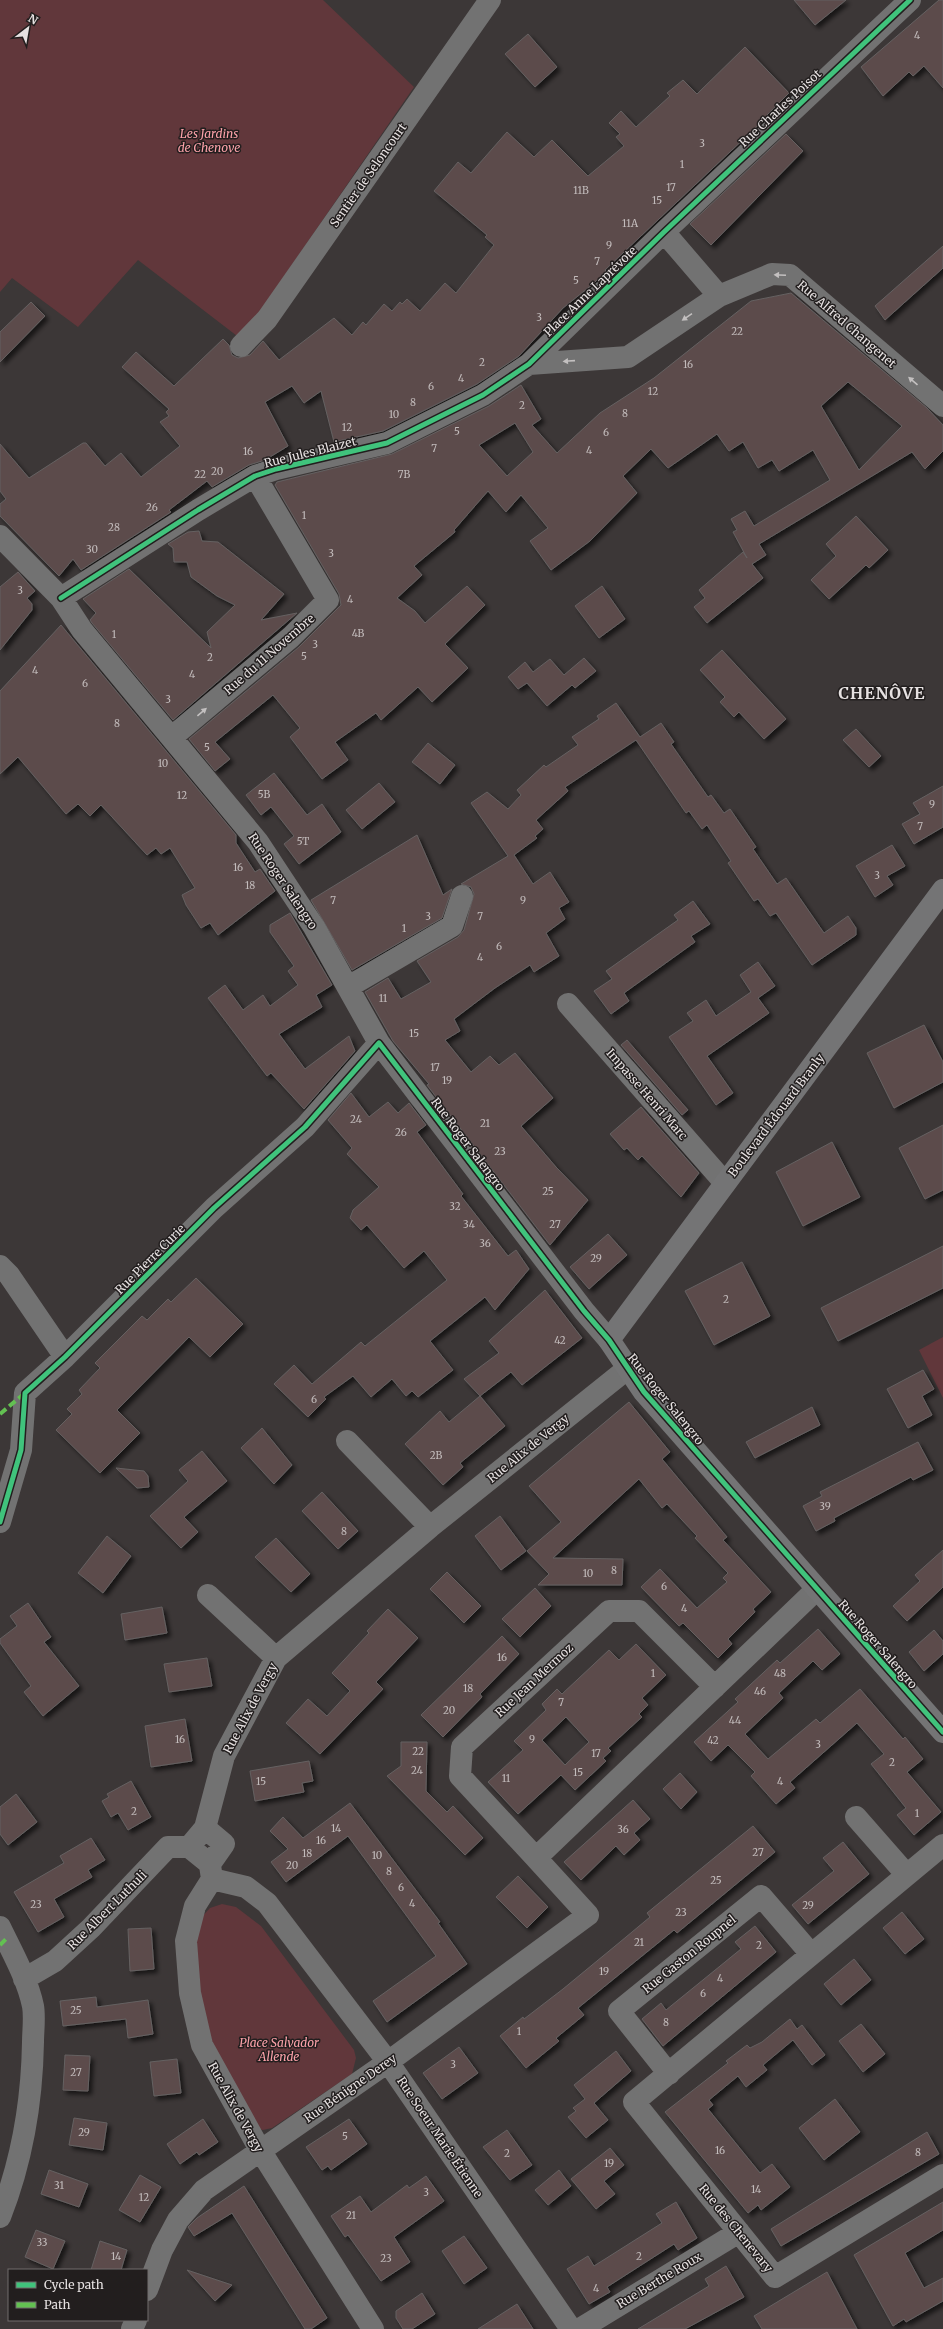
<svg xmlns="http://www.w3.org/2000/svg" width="943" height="2329" viewBox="0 0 943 2329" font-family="Merriweather,serif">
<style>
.green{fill:#61373b}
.building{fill:#5b4b4c;stroke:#656161;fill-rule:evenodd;filter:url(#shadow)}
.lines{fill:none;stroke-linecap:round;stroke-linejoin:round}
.street{stroke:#727272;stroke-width:22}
.secondary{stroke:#747475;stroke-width:22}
.quiet{stroke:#63c152;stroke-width:4;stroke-dasharray:8 4;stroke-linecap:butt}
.cycleway-casing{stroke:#221e1e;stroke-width:8}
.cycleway{stroke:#40c37c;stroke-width:5}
.oneway{fill:#c3c0c0}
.labels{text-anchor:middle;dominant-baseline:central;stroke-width:3;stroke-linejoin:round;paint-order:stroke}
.number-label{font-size:10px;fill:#c3bcbc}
.street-label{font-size:12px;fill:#e6e1e1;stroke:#221e1e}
.park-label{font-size:12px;font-style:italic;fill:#fba1a9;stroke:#221e1e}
.district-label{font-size:16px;font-weight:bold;letter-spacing:1px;fill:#e6e1e1;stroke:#221e1e}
</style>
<defs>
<filter id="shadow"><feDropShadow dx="3.5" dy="3.5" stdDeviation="2" flood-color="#0009"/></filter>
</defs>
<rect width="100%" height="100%" fill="#3c3737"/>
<path class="green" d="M0 0H323L414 87 241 339 138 260 78 327 12 278 0 292Z
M943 1337V1398L919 1350Z
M222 1904 236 1907 261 1926 354 2050 356 2058 352 2074 272 2128 263 2130 255 2128 224 2074 196 1997 197 1922 210 1908Z"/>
<path class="building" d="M794 0H846L815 25Z
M939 0H943V88L924 66 913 76 909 72 883 96 861 67Z
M528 34 557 67 535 87 505 54Z
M745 47 789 93 767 115 768 116 605 270 606 271 593 284 563 308 519 356 477 384 383 431 334 442 321 391 304 403 292 386 265 402 288 446 265 460 249 465 212 487 207 481 169 510 171 512 81 570 73 559 59 576 0 516V504L6 499 0 491V444L29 478 83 443H86L105 466 121 453 141 477 180 446 160 422 169 416 166 412 169 409 122 367 136 352 174 386 223 339 229 345 232 355 238 358 250 355 263 341 279 360 334 318 352 335 363 322 366 325 384 304 392 311 400 302 402 304 407 299 420 311 445 283 456 293 494 245 485 237 487 235 434 191 458 162 471 173 507 132 534 157 552 140 588 176 624 146 616 137 620 134 609 123 621 111 636 127 670 96 667 93 683 80 697 94Z
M786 134 803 151 711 245 690 224Z
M943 246V268L885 320 875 306Z
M791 293 927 408 943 425V451L925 469 912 452 759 544 766 555 752 564 763 578 707 623 694 607 705 598 699 590 743 552 747 558 733 532 737 530 731 519 745 511 754 526 830 480 813 450 779 471 772 460 758 468 743 442 729 451 717 434 668 468 651 449 623 476 637 493 590 541 551 570 530 541 548 528 521 495 506 512 488 491 454 530 455 532 414 566 422 575 397 598 415 611 425 623 467 586 485 605 445 644 468 668 432 702 418 687 381 720 376 713 335 742 348 760 322 779 290 737 300 728 273 695 215 742 230 759 215 771 189 739 299 647 341 605 339 594 275 485 277 482 392 454 489 406 521 385 541 419 532 425 557 453 600 413 654 378 751 301ZM848 382 902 426 859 470 821 406ZM515 423 533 452 507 476 479 445Z
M31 302 45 316 0 362V332Z
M856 516 888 550 869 568 866 565 829 599 811 580 836 556 826 544Z
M199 531 202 541 218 542 284 594 261 620 297 613 173 720 92 623 90 620 96 613 83 599 129 569 211 648 207 632 235 605 217 596 191 577 187 562H174L173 548 168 544 188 532Z
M18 572 35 591 27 598 32 604V610L0 650V587Z
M602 586 625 619 599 638 575 606Z
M61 625 236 835V843L255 872 260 869 275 891 218 935 210 923 201 928 186 905 182 895 195 888 170 848 161 854 156 848 147 855 101 805 90 816 78 804 66 814 18 757 0 774V691Z
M722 650 786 719 764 739 739 712 734 717 720 702 725 697 700 670Z
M584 658 596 671 575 688 572 685 547 706 527 683 518 689 508 677 525 662 533 672 550 659 564 675Z
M616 703 640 737 661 723 674 742 671 744 708 797 711 795 724 813 730 809 756 847 753 849 777 884 786 878 824 933 848 916 856 928V935L812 965 776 913 770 916 758 899 754 901 728 863 731 861 707 825 702 829 689 811 686 813 636 740 565 787 568 791 536 820 543 829 535 836 537 838 514 855 533 884 550 872 569 902 559 908 565 919 546 933 559 956 534 972 530 965 495 988 454 1019 460 1031 445 1040 471 1072 490 1056 499 1065 515 1053 553 1098 521 1126 556 1167 588 1200 550 1245 427 1085 429 1084 393 1041 365 992 388 978 401 999 431 982 417 961 458 937 464 930 474 894 471 887 461 884 508 856 471 803 487 792 508 809 521 795 517 790 544 765 546 767 578 745 572 737 599 719 597 716Z
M856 729 881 756 869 767 843 740Z
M428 743 455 765 440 784 412 762Z
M274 773 307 815 322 804 341 832 299 864 284 844 294 836 271 807 261 815 246 795Z
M379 783 395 802 362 829 346 810Z
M943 786V827L914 844 902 824 920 814 913 803Z
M417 835 443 895 452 889 442 918 352 970 311 900Z
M892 845 905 866 887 876 893 885 875 897 856 866Z
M693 901 710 924 691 936 695 942 624 993 629 1001 611 1014 594 991 612 979 606 971 678 920 674 915Z
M290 913 332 985 316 995 322 1007 279 1034 305 1069 349 1036 355 1051 304 1109 271 1073 267 1076 208 998 225 985 243 1010 263 995 270 1006 298 985 288 971 294 966 270 932V925Z
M758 962 775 986 758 998 769 1013 707 1056 733 1093 716 1105 669 1037 693 1021 687 1013 706 1000 716 1016 751 992 740 975Z
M924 1025 943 1062V1082L894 1108 867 1053Z
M627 1040 688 1110 682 1115 621 1045Z
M351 1093 369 1117 388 1102 398 1113 409 1103 426 1125 417 1132 463 1194 461 1196 508 1256 516 1250 529 1269 495 1310 485 1297 430 1341 453 1370 418 1397 412 1391 406 1396 392 1379 371 1397 353 1376 324 1397 326 1399 308 1417 274 1384 294 1365 312 1384 361 1342 365 1346 447 1280 424 1251 404 1268 367 1225 361 1230 350 1218 353 1210 379 1187 347 1154 352 1148 328 1120Z
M641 1107 699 1173 681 1197 642 1156 638 1160 627 1148 624 1150 610 1134Z
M943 1125V1190L925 1199 899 1148Z
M832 1142 860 1197 803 1226 776 1172Z
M608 1234 627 1255 589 1289 570 1267Z
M943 1246V1288L838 1341 821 1308Z
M742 1262 770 1316 714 1345 685 1291Z
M196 1278 243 1324 210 1357 189 1337 117 1410 140 1433 100 1473 56 1430 72 1414 67 1409 82 1394 79 1390 100 1368 95 1363 142 1316 147 1320 168 1299 171 1302Z
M545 1290 582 1338 522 1385 511 1372 480 1396 464 1379 499 1353 489 1341Z
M923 1370 934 1389 922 1396 932 1415 908 1428 887 1389Z
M480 1396 505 1426 460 1463 463 1467 443 1485 405 1444 440 1411 449 1422Z
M629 1402 670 1452 662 1459 727 1537 723 1540 771 1592 753 1609 755 1612 728 1639 732 1644 718 1658 683 1623 679 1626 641 1587 660 1569 697 1608 727 1582 723 1578 728 1573 695 1538 697 1536 667 1504 662 1508 639 1479 553 1558 623 1559 622 1585H538L549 1574 527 1551 561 1522 529 1486Z
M812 1407 820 1425 755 1458 746 1442Z
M262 1428 292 1465 274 1484 241 1448Z
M918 1442 933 1470 913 1480 911 1477 834 1518 835 1521 816 1531 803 1506 822 1496 820 1492Z
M202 1451 227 1481 184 1517 198 1532 181 1548 150 1516 188 1481 179 1470Z
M116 1468 144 1471 148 1476 149 1487 137 1488Z
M322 1492 358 1531 338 1549 302 1511Z
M500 1516 526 1551 501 1570 475 1536Z
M107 1536 131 1556 103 1593 78 1573Z
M276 1538 310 1574 291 1592 255 1557Z
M943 1550V1587L907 1621 893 1606 920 1581 915 1575Z
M447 1572 481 1606 464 1623 430 1589Z
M535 1588 551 1606 520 1637 502 1619Z
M28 1603 51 1637 44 1642 79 1686 43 1716 24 1692 31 1686 0 1643V1639L17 1626 10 1616Z
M162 1607 167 1633 125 1640 121 1614Z
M388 1609 418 1638 376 1682 383 1689 320 1754 286 1723 308 1699 327 1716 350 1691 332 1673 369 1633 367 1631Z
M818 1629 840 1654 822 1670 813 1661 779 1693 783 1698 745 1734 768 1759 816 1719 820 1723 860 1689 903 1739 905 1737 923 1759 907 1772 941 1812 914 1835 897 1815 906 1808 871 1764 884 1754 857 1723 790 1782 795 1788 776 1804 751 1776 755 1772 728 1745 711 1761 694 1742 738 1702 735 1699 777 1660 780 1663Z
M934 1630 943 1641V1654L924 1671 909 1652Z
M502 1636 519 1654 480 1694 482 1697 443 1737 421 1715Z
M636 1644 666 1675 642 1698 648 1705 639 1714 642 1717 608 1748 611 1751 603 1758 606 1761 575 1790 561 1775 518 1814 488 1782 523 1750 514 1741 546 1710 542 1704 557 1689 562 1694 609 1650 619 1660ZM566 1717 589 1742 565 1765 542 1740Z
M207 1658 212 1686 169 1692 164 1664Z
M185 1719 192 1761 151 1767 145 1726Z
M401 1742H427L426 1791 447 1812 453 1806 483 1838 465 1855 387 1776 401 1766Z
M309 1761 313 1781 302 1783 304 1792 255 1801 250 1771Z
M680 1773 697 1792 681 1809 663 1789Z
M131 1781 151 1817 128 1830 118 1813 111 1817 102 1801 109 1797 107 1794Z
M16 1794 37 1822 8 1845 0 1834V1807Z
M633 1800 650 1819 634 1833 640 1840 624 1855 616 1846 581 1880 564 1862Z
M350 1803 440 1922 438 1923 467 1964 387 2022 373 2001 436 1956 348 1836 286 1882 271 1862 288 1849 270 1831 283 1817 303 1838Z
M753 1826 775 1852 677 1933 674 1930 578 2008 584 2015 556 2038 559 2041 526 2068 500 2036 523 2017 524 2019 563 1989 620 1942 650 1917 647 1913Z
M91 1838 105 1860 88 1870 92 1877 54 1899 64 1917 38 1932 14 1892 64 1863 60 1856Z
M843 1842 869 1874 808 1924 792 1905 834 1871 823 1858Z
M518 1876 548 1907 527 1928 496 1897Z
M902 1912 924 1939 905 1954 883 1928Z
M755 1926 776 1952 663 2046 642 2019 661 2003 666 2010 741 1949 735 1942Z
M151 1928 154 1969 130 1971 128 1929Z
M854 1959 871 1980 841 2005 824 1984Z
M96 1997 97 2007 148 2000 153 2034 128 2038 126 2019 63 2026 60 2001Z
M790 2019 797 2029 802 2025 825 2055 812 2065 793 2040 763 2065 767 2070 746 2087 738 2076 709 2100 713 2105 708 2109 760 2173 772 2164 790 2187 761 2210 758 2205 748 2213 665 2112 728 2063 726 2061 747 2045 750 2048 762 2042Z
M861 2024 885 2054 863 2072 839 2041Z
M459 2047 478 2073 442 2099 423 2073Z
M616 2051 631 2071 594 2103 608 2120 586 2138 568 2117 576 2111 573 2108 585 2099 574 2085Z
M65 2055 90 2056 88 2091 63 2090Z
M177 2059 181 2093 154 2096 150 2062Z
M835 2099 860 2132 824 2160 799 2128Z
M74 2118 107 2123 103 2150 69 2145Z
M203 2119 218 2142 199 2155 197 2152 180 2164 167 2144Z
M349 2119 367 2144 331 2170 328 2166 322 2170 306 2147Z
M507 2130 532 2165 510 2180 483 2147Z
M927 2132 939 2154 781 2246 771 2229Z
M610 2148 624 2165 604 2181 615 2194 596 2209 571 2179Z
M49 2170 88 2184 79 2207 41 2194Z
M559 2170 571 2186 548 2205 535 2190Z
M140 2175 161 2187 140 2222 119 2210Z
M426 2176 444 2201 394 2237 410 2262 381 2281 348 2235 345 2237 331 2216 360 2196 371 2212 407 2185 409 2188Z
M244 2186 327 2318 311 2329H305L232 2213 194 2236 188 2227 197 2218Z
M676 2202 697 2238 678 2250 674 2244 607 2287 610 2292 589 2304 567 2269 588 2256 594 2266 662 2223 656 2214Z
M943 2202V2230L905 2253 924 2288 943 2278V2301L906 2322 904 2319 893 2326 854 2255Z
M36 2230 65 2241 53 2269 25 2257Z
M464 2236 487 2268 464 2284 442 2251Z
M100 2241 127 2250 121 2270H91Z
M726 2266 744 2297 685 2329H638L709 2286 705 2279Z
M187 2270 232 2285 215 2301Z
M827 2272 857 2329H762L754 2316Z
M422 2293 435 2314 412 2329H403L396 2318V2311Z
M517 2304 533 2329H478Z"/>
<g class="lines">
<path class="street" d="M664 232 719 296
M241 346 267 319 490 0
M529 364 628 357 719 296 772 274 790 275 943 406
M0 536 61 598 82 630 258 842 314 927 379 1043 584 1311 609 1340
M61 598 198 510 255 476 276 469 387 443 483 395 529 364 664 232 910 0
M172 737 291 637 328 600 255 476
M348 987 452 926 462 896
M568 1004 725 1183
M0 1266 9 1275 65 1357
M347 1441 430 1527
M0 1522 21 1450 25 1393 65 1357 214 1208 305 1127 379 1043
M208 1595 276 1658
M856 1817 906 1874
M205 1828 224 1844 210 1864 189 1847 205 1828 224 1756 276 1658 430 1527 627 1369
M943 1845 634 2102 775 2277 943 2175
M536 1858 460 1776 462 1747 609 1611H639L715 1687
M210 1865 212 1879 195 1906 186 1941 190 1993 202 2045 260 2150 373 2329
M212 1879 246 1887 267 1903 388 2062 571 2329
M0 1927C12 1952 27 1978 33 2006 35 2017 33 2031 33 2042 32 2102 22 2161 0 2217
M24 1979 55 1961 91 1928 168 1847H189
M669 2074 619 2011 761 1896 811 1954
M147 2290 162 2250 178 2220 204 2190 388 2062 588 1915 536 1858 817 1589
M132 2329 136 2320
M580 2329 739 2232"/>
<path class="secondary" d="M943 890 609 1340 644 1392 943 1732"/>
<path class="quiet" d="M0 1414 25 1393
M0 1945 6 1939"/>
<g class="cycleway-casing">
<path id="cycleway" d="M61 598 198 510 255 476 276 469 387 443 483 395 529 364 664 232 910 0
M0 1522 21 1450 25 1393 65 1357 214 1208 305 1127 379 1043 584 1311 609 1340 644 1392 943 1732"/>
</g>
<use href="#cycleway" class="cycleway"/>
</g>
<defs><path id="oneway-solid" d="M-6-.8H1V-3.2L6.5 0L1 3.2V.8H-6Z"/></defs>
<g class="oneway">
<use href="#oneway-solid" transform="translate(780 275) rotate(-177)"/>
<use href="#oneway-solid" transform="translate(687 317) rotate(146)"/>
<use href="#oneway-solid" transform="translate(569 361) rotate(176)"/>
<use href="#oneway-solid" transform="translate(913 381) rotate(-139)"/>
<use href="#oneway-solid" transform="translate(202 712) rotate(-40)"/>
</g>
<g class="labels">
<g class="number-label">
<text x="917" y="35">4</text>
<text x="702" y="143">3</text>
<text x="682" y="164">1</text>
<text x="671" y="187">17</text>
<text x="581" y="190">11B</text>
<text x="657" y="200">15</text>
<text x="630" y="223">11A</text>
<text x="609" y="245">9</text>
<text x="597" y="261">7</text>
<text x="576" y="280">5</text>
<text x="539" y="317">3</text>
<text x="737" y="331">22</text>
<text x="482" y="362">2</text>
<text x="688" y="364">16</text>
<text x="461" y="378">4</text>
<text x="431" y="386">6</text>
<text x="653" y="391">12</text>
<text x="413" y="402">8</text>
<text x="522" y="405">2</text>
<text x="625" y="413">8</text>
<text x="394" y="414">10</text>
<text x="347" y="427">12</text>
<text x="457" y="431">5</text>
<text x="606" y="432">6</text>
<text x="434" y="448">7</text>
<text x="589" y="450">4</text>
<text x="248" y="451">16</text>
<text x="217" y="471">20</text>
<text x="200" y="474">22</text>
<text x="404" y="474">7B</text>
<text x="152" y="507">26</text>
<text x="304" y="515">1</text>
<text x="114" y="527">28</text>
<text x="92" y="549">30</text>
<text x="331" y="553">3</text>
<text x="20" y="590">3</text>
<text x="350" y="599">4</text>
<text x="358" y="633">4B</text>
<text x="114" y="634">1</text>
<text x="315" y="644">3</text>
<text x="304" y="656">5</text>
<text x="210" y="657">2</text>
<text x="35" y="670">4</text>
<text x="192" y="674">4</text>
<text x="85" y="683">6</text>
<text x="168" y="699">3</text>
<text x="117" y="723">8</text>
<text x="207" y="747">5</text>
<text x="163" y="763">10</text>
<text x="264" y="794">5B</text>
<text x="182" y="795">12</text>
<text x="932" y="804">9</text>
<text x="920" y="826">7</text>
<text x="303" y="841">5T</text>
<text x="238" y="867">16</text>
<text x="877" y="875">3</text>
<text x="250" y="885">18</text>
<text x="333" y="900">7</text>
<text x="523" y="900">9</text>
<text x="428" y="916">3</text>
<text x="480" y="916">7</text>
<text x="404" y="928">1</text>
<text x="499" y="946">6</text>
<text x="480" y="957">4</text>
<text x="383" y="998">11</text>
<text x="414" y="1033">15</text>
<text x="435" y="1067">17</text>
<text x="447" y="1080">19</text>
<text x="356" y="1119">24</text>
<text x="485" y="1123">21</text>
<text x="401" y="1132">26</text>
<text x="500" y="1151">23</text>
<text x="548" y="1191">25</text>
<text x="455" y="1206">32</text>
<text x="469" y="1224">34</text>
<text x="555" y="1224">27</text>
<text x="485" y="1243">36</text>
<text x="596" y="1258">29</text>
<text x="726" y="1299">2</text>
<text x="560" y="1340">42</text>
<text x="314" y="1399">6</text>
<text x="436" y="1455">2B</text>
<text x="825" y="1506">39</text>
<text x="344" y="1531">8</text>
<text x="614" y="1570">8</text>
<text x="588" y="1573">10</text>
<text x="664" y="1586">6</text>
<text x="684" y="1608">4</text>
<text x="502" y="1657">16</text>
<text x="653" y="1673">1</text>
<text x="780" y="1673">48</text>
<text x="468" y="1688">18</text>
<text x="760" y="1691">46</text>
<text x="561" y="1702">7</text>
<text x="449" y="1710">20</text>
<text x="735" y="1720">44</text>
<text x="180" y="1739">16</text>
<text x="532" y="1739">9</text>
<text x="713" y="1740">42</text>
<text x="818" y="1744">3</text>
<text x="418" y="1751">22</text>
<text x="596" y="1753">17</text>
<text x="892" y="1762">2</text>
<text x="417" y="1770">24</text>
<text x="578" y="1772">15</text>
<text x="506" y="1778">11</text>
<text x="261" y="1781">15</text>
<text x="780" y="1781">4</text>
<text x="134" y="1811">2</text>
<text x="917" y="1813">1</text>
<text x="336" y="1828">14</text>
<text x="623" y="1829">36</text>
<text x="321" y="1840">16</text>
<text x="758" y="1852">27</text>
<text x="307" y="1853">18</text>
<text x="377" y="1855">10</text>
<text x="292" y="1865">20</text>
<text x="389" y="1871">8</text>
<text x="716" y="1880">25</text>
<text x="401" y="1887">6</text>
<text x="412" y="1903">4</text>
<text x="36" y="1904">23</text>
<text x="808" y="1905">29</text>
<text x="681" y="1912">23</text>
<text x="639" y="1942">21</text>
<text x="759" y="1945">2</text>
<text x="604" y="1971">19</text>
<text x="720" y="1978">4</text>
<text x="703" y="1993">6</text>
<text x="76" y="2010">25</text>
<text x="666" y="2022">8</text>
<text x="519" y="2031">1</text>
<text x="453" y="2064">3</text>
<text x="76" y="2072">27</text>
<text x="84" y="2132">29</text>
<text x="345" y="2136">5</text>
<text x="720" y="2150">16</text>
<text x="918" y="2152">8</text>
<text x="507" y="2153">2</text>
<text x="609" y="2163">19</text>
<text x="59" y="2185">31</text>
<text x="756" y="2189">14</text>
<text x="426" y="2192">3</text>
<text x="144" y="2197">12</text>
<text x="351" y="2215">21</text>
<text x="42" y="2242">33</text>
<text x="116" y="2256">14</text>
<text x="639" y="2256">2</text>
<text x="386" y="2258">23</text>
<text x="596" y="2288">4</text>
</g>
<g class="street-label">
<text transform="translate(780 108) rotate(-43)">Rue Charles Poisot</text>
<text transform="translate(368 175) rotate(-55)">Sentier de Seloncourt</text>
<text transform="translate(590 291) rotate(-44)">Place Anne Laprévote</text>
<text transform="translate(847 324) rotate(41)">Rue Alfred Changenet</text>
<text transform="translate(310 452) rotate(-14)">Rue Jules Blaizet</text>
<text transform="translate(269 654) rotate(-41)">Rue du 11 Novembre</text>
<text transform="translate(283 881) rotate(56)">Rue Roger Salengro</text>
<text transform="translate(647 1094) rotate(49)">Impasse Henri Marc</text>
<text transform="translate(776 1115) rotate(-53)">Boulevard Édouard Branly</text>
<text transform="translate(468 1144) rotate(53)">Rue Roger Salengro</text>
<text transform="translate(150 1259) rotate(-45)">Rue Pierre Curie</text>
<text transform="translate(666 1399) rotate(51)">Rue Roger Salengro</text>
<text transform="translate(528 1448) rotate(-39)">Rue Alix de Vergy</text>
<text transform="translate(878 1644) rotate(49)">Rue Roger Salengro</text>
<text transform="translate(534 1680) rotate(-43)">Rue Jean Mermoz</text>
<text transform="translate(250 1708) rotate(-62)">Rue Alix de Vergy</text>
<text transform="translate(107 1910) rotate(-45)">Rue Albert Luthuli</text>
<text transform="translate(689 1954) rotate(-39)">Rue Gaston Roupnel</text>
<text transform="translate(350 2088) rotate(-35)">Rue Bénigne Derey</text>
<text transform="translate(236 2107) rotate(61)">Rue Alix de Vergy</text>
<text transform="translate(440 2137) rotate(56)">Rue Soeur Marie Étienne</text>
<text transform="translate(736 2228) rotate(51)">Rue des Chenevary</text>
<text transform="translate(659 2280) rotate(-31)">Rue Berthe Roux</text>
</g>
<g class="park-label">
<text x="209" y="133">Les Jardins<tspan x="209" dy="14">de Chenove</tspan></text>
<text x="279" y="2042">Place Salvador<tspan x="279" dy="14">Allende</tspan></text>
</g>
<g class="district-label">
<text x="882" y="693">CHENÔVE</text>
</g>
</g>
<rect x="8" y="2269" width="140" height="52" fill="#221e1e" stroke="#706c6c"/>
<rect x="16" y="2282" width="20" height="6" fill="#40c37c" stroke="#706c6c"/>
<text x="44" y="2289" font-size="12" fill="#e6e1e1">Cycle path</text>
<rect x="16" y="2302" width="20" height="6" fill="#63c152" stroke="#706c6c"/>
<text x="44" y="2309" font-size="12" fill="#e6e1e1">Path</text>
<g transform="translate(28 28) rotate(31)" stroke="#221e1e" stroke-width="3" paint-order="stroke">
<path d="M0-3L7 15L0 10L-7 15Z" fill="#e6e1e1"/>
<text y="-6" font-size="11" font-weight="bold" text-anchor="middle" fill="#e6e1e1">N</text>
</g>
</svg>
